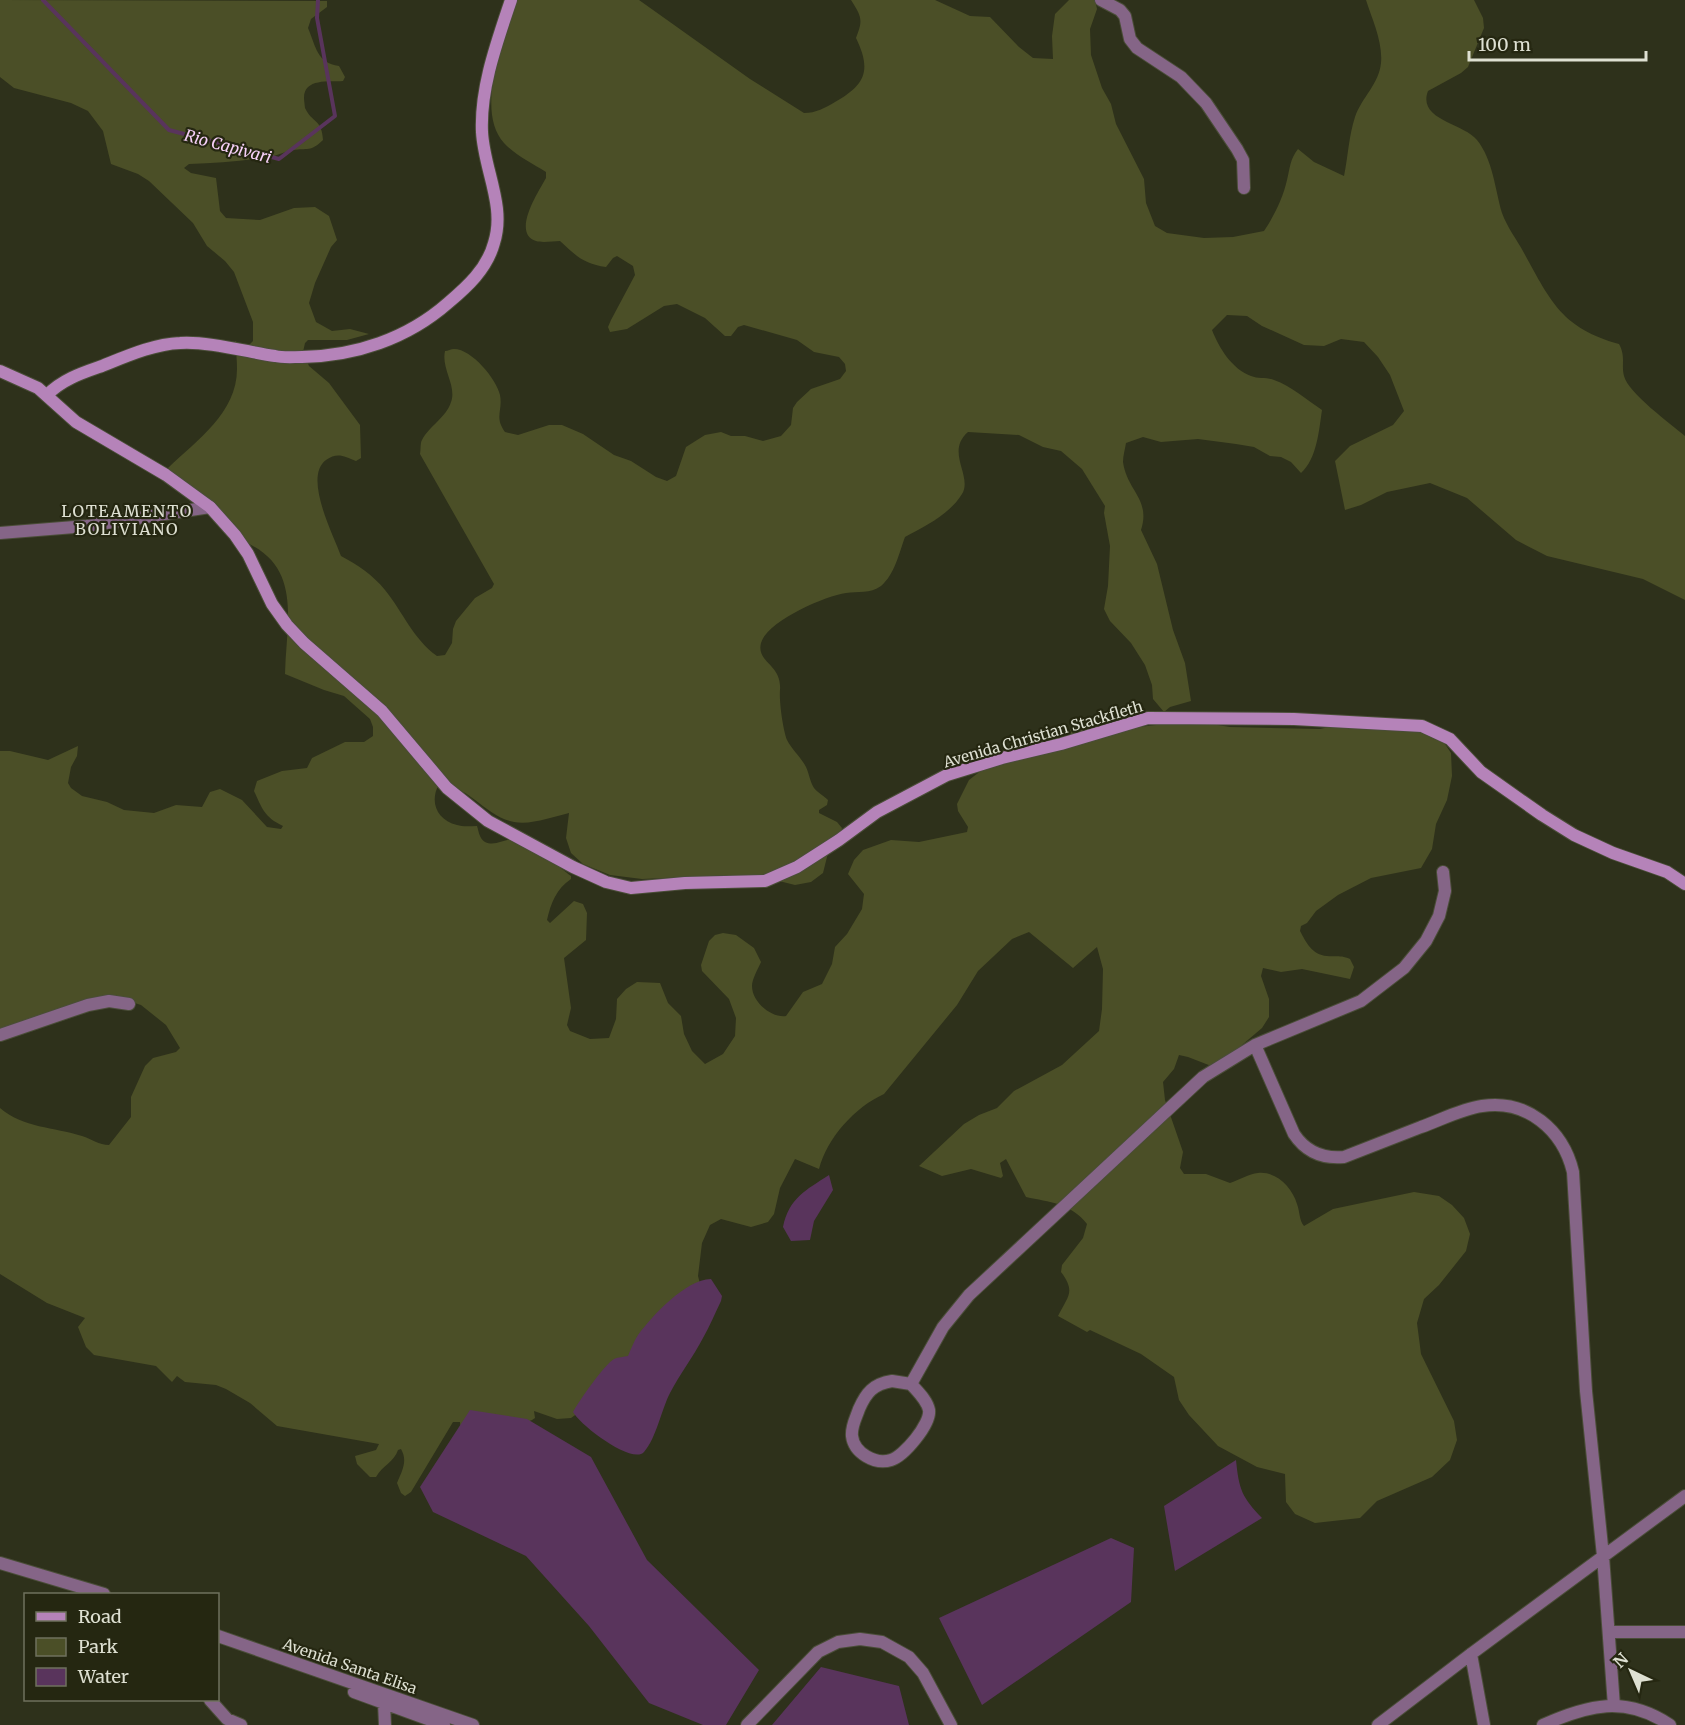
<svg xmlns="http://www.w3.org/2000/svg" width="1685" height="1725" viewBox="0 0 1685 1725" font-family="Merriweather,serif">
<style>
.green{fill:#4b4f27}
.water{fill:#59345c}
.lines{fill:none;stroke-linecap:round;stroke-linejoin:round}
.stream{stroke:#59345c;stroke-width:4}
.street-casing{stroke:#4a4d38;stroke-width:14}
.secondary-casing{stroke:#4a4d38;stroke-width:14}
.street{stroke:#856587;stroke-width:12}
.secondary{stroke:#b583b9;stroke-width:12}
.labels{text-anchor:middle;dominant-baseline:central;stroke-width:4.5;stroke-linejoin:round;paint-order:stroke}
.street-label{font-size:15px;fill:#dee0d2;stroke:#252711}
.water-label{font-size:16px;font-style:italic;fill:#f7d1f9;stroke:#252711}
.neighbourhood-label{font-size:16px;letter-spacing:1.5px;fill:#dee0d2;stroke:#252711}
</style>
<rect width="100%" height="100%" fill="#2e311b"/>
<path class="green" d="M0 0 327 1V7L311 19 308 28C316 47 317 63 339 66L345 77 343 81C329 82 304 78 304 98 304 100 305 107 305 108 312 123 322 119 323 140 311 152 307 148 293 150 286 151 281 154 274 156 246 161 218 163 189 164L184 168 191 173 216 178 220 211 226 218 260 220 294 208 315 207 329 216 337 240 331 247 315 283 309 303 316 322 332 331 350 329 369 334 347 340H308L305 343 303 352 309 366 329 383 360 425 361 458 356 461C344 456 337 452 326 460 303 477 333 534 341 556 358 565 373 575 385 590 403 612 413 639 437 656L445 655 452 643 453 629 456 621 475 598 492 588 494 584 420 454C421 450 420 443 422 440 429 426 446 418 451 402 457 386 441 369 445 351 448 351 451 349 454 349 472 349 497 380 500 395 503 411 494 417 505 432L518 435 549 425H562L583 434 614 455 631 461 656 477 667 481 676 476 686 447 705 435 721 432 731 436H745L763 441 781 436 791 425 793 408 797 402 811 389 840 379 846 371 845 364 839 357 814 352 797 340 744 325 738 327 731 336H725L705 318 677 304 664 306 627 329 610 332 608 327 611 320 635 275 633 266 617 256 613 258 606 267C584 264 576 256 560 241 553 241 543 243 536 241 511 233 539 191 546 178V172C532 163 515 155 504 143 474 110 505 37 516 0H639L750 79 804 113C816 113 825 108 835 102 865 85 872 71 856 38 863 20 862 17 851 0H935L970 16 990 17 1019 47 1033 58 1053 59 1052 36 1055 14 1069 0H1095L1097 9 1090 29 1091 55 1102 88 1111 104 1116 124 1144 179 1146 203 1155 226 1167 233 1204 238 1233 237 1264 231C1274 216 1283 198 1287 180 1290 168 1290 159 1298 149L1314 162 1344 176C1348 156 1349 135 1355 117 1362 97 1379 84 1381 63 1383 42 1372 19 1366 0H1474L1483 18 1484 28 1468 67 1461 73 1428 91C1417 120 1463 123 1477 140 1493 160 1495 189 1502 213 1507 227 1517 240 1524 253 1551 302 1562 328 1619 344 1626 357 1621 364 1624 376 1628 393 1671 424 1685 436V600L1643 579 1547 556 1516 540 1467 498 1430 483 1387 492 1361 505 1345 510 1335 461 1350 446 1393 425 1404 411 1390 375 1378 357 1364 342 1341 339 1324 346 1304 345 1262 326 1247 316 1227 315 1212 330C1219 348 1232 369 1251 376 1258 379 1267 377 1274 380 1291 386 1307 400 1322 410 1319 430 1317 459 1301 473L1291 462 1281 457 1270 456 1254 447 1236 444 1198 439 1161 442 1143 437 1126 443C1125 449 1123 456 1123 462 1127 491 1151 499 1141 530L1157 564 1173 630 1185 663 1191 701 1170 707 1164 712 1153 699 1152 685 1145 665 1131 643 1110 621 1104 609 1108 586 1110 546 1104 513 1105 506 1082 469 1061 451 1043 447 1019 435 968 432C945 452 973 476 962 494 950 514 924 527 905 537 899 553 895 574 881 586 870 594 858 591 846 593 825 596 767 621 761 643 756 663 782 664 780 690 779 702 783 729 787 740 792 750 801 757 806 767 809 773 810 782 814 788 817 792 824 796 828 800L827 805 819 810V813L837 822 842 828 839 837 828 853 823 873 811 882 795 885 767 878 733 875 642 879 610 875 583 864 571 853 566 838 569 813C552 817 532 825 514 822 486 817 467 784 439 784 429 802 437 820 457 825 463 827 470 826 477 826 479 832 479 838 485 842 497 848 508 835 521 840 534 845 559 867 571 876V879C556 889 551 903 547 920L550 923 574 901 583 904 587 913 586 940 564 958 571 1008 567 1025 570 1031 590 1039 609 1038 616 1019 617 999 626 989 637 982 660 983 668 1003 681 1016 684 1034 692 1051 705 1064 723 1054 735 1036 736 1018 729 999 702 971 701 965 709 941 715 935 723 933 736 935 754 948 761 962C758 969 752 979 752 986 752 1002 771 1018 786 1016L803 992 822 984 832 964 835 947 847 934 862 909 864 894 848 874 854 860 863 850 891 840 919 842 967 832 968 827 958 811 957 804 969 780 987 766 1037 747 1059 732 1085 727 1123 729 1164 724H1211L1230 727 1320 729 1338 725 1401 724 1441 738 1451 753 1452 776 1447 800 1436 824 1432 849 1421 868 1371 878 1338 895 1316 911 1307 923 1301 926 1300 931C1306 942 1312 955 1327 956 1336 957 1341 955 1350 959L1354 967 1350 979 1302 969 1281 972 1263 968 1261 976 1269 999V1017L1262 1028 1242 1045 1229 1066 1219 1069 1188 1057 1179 1055 1174 1069 1163 1082 1165 1100 1183 1152 1180 1168 1184 1174H1206L1230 1183C1239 1180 1249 1174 1258 1173 1276 1171 1292 1187 1297 1204 1300 1212 1299 1220 1304 1226L1333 1209 1414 1192 1439 1196 1452 1205 1464 1218 1470 1234 1466 1251 1439 1285 1424 1299 1417 1323 1421 1354 1454 1421 1457 1440 1450 1460 1432 1477 1377 1501 1360 1518 1315 1523 1295 1514 1286 1502 1285 1474 1257 1467 1218 1446 1189 1415 1179 1400 1174 1377 1141 1354 1090 1330 1087 1332 1058 1316C1068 1296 1076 1292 1061 1272L1062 1265 1083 1238 1087 1224C1071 1203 1049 1202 1026 1197L1006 1159 1000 1163 1003 1176 1001 1178 971 1169 942 1176 919 1166 964 1124 979 1115 997 1108 1014 1091 1062 1065 1099 1031 1102 1009 1103 969 1097 947 1073 968 1029 932 1012 939 978 971 957 1005 884 1094C855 1107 827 1138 819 1169L795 1159 780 1188 774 1214 768 1222 751 1227 721 1219 710 1225 702 1243 698 1276 708 1315 632 1375 571 1418 557 1419 534 1411 535 1418 532 1420 478 1443 461 1433 460 1422H453L411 1492 405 1496 401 1493 397 1483C402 1471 408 1461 401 1449L398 1450C394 1462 382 1466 376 1477H370L357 1464 355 1456 376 1450 379 1444 277 1426 250 1403 226 1389 216 1385 185 1382 177 1376 172 1382 156 1366 94 1355 86 1347 78 1327 85 1318 47 1303 0 1274V1108C23 1128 54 1127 82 1136 92 1139 99 1145 109 1145L131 1117V1097L145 1066 153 1058 176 1052 180 1048 166 1025 141 1005 119 998 0 1039V751H10L48 760 78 746 77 756 71 767 68 783 71 788 82 796 107 802 124 810 154 813 176 805 202 807 210 792 220 789 242 800 267 827 281 829 283 826C264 817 262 808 254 791L257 781 282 771 307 768 312 758 345 742H364L373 736V727L370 719 344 696 324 690 285 674C286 623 303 567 245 542L168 468C197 440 237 413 237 369 237 360 236 350 235 341L247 347 253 341V322L234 272 225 261 207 246 193 223 149 181 138 174 111 164 103 131 88 111 71 103 14 88 0 77Z"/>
<path class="water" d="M829 1175 833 1190 814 1221 810 1240 791 1241 783 1227C789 1198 806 1190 829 1175Z
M711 1279 722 1296 721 1301C715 1313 710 1326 703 1338 693 1357 680 1374 670 1393 662 1408 656 1439 644 1452 632 1465 580 1425 573 1412 579 1401 604 1365 614 1359 618 1357 624 1357 628 1356 631 1349 634 1341 638 1335 653 1315 685 1280 711 1279Z
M470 1410 527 1419 591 1457 647 1560 759 1670 726 1725H703L649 1703 589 1626 526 1556 433 1512 420 1487Z
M1236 1460C1239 1490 1242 1497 1262 1518L1175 1571 1164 1506Z
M1111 1538 1134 1548 1131 1602 982 1705 939 1618Z
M821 1667 899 1686 909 1725H772Z"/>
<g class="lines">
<path class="stream" d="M43 0 169 130 279 159 335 116 317 18 318 0"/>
<g class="street-casing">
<path id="street" d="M1101 0 1120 10 1125 16 1130 39 1137 48 1181 77 1206 103 1237 149 1243 160 1244 188
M0 533 87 526 210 507
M0 1035 88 1005 109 1001 129 1004
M1255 1045 1294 1134C1306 1152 1323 1159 1344 1157 1370 1147 1396 1137 1421 1127 1441 1120 1461 1109 1482 1106 1527 1099 1563 1130 1573 1172L1586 1391 1603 1556 1614 1706
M892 1381 911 1384C918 1392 927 1400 929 1410 931 1424 904 1456 891 1460 875 1465 854 1453 852 1436 851 1426 856 1418 859 1409 866 1393 873 1384 892 1381Z
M911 1384 943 1327 969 1295 1203 1077 1255 1045 1361 1001 1404 968 1426 941 1439 916 1445 891 1443 872
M0 1563 104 1594
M1609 1632H1685
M218 1636 473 1725
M1471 1654 1484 1725
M354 1692 444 1725
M210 1700 227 1719 241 1725
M384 1703 385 1725
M747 1725 818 1652 838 1642 860 1639 882 1642 909 1657 923 1673 951 1725
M1378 1725 1471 1654 1685 1496
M1543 1725C1588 1705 1625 1695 1670 1725"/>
</g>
<g class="secondary-casing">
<path id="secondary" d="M0 371 38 388 76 422 166 475 210 507 235 535 248 554 272 604 287 625 304 643 382 711 447 788 488 821 573 867 606 882 631 888 685 883 765 881 797 867 839 840 877 812 947 775 1002 758 1061 744 1148 718 1294 719 1422 726 1450 739 1481 772 1542 815 1574 835 1613 853 1667 872 1685 884
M47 395C63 379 82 373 102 366 127 356 154 344 180 343 207 341 248 352 275 356 283 358 293 357 302 357 355 356 407 339 448 303 467 287 487 269 494 243 506 206 484 170 482 132 480 88 497 42 511 0"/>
</g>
<use href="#street" class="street"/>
<use href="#secondary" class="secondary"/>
</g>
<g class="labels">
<g class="street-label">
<text transform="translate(1043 734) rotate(-16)">Avenida Christian Stackfleth</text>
<text transform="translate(350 1666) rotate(19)">Avenida Santa Elisa</text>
</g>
<g class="water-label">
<text transform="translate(228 146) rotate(15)">Rio Capivari</text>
</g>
<g class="neighbourhood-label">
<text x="127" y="511">LOTEAMENTO<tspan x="127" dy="18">BOLIVIANO</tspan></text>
</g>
</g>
<rect x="24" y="1593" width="195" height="108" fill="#252711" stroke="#6f715e" stroke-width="1.5"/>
<rect x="36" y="1612" width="30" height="9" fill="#b583b9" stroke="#6f715e" stroke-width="1.5"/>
<text x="78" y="1623" font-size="18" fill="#dee0d2">Road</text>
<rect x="36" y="1638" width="30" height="18" fill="#4b4f27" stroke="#6f715e" stroke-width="1.5"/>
<text x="78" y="1653" font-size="18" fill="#dee0d2">Park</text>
<rect x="36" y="1668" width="30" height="18" fill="#59345c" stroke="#6f715e" stroke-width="1.5"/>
<text x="78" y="1683" font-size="18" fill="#dee0d2">Water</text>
<g transform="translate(1631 1671) rotate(316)" stroke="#252711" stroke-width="4.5" paint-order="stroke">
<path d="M0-4.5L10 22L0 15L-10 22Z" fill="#dee0d2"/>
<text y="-9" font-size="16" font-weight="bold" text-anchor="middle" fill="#dee0d2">N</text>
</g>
<path d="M1469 51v9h177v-9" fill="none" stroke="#dee0d2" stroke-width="3"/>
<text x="1478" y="51" font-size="18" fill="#dee0d2" stroke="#252711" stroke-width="4.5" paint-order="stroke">100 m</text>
</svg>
